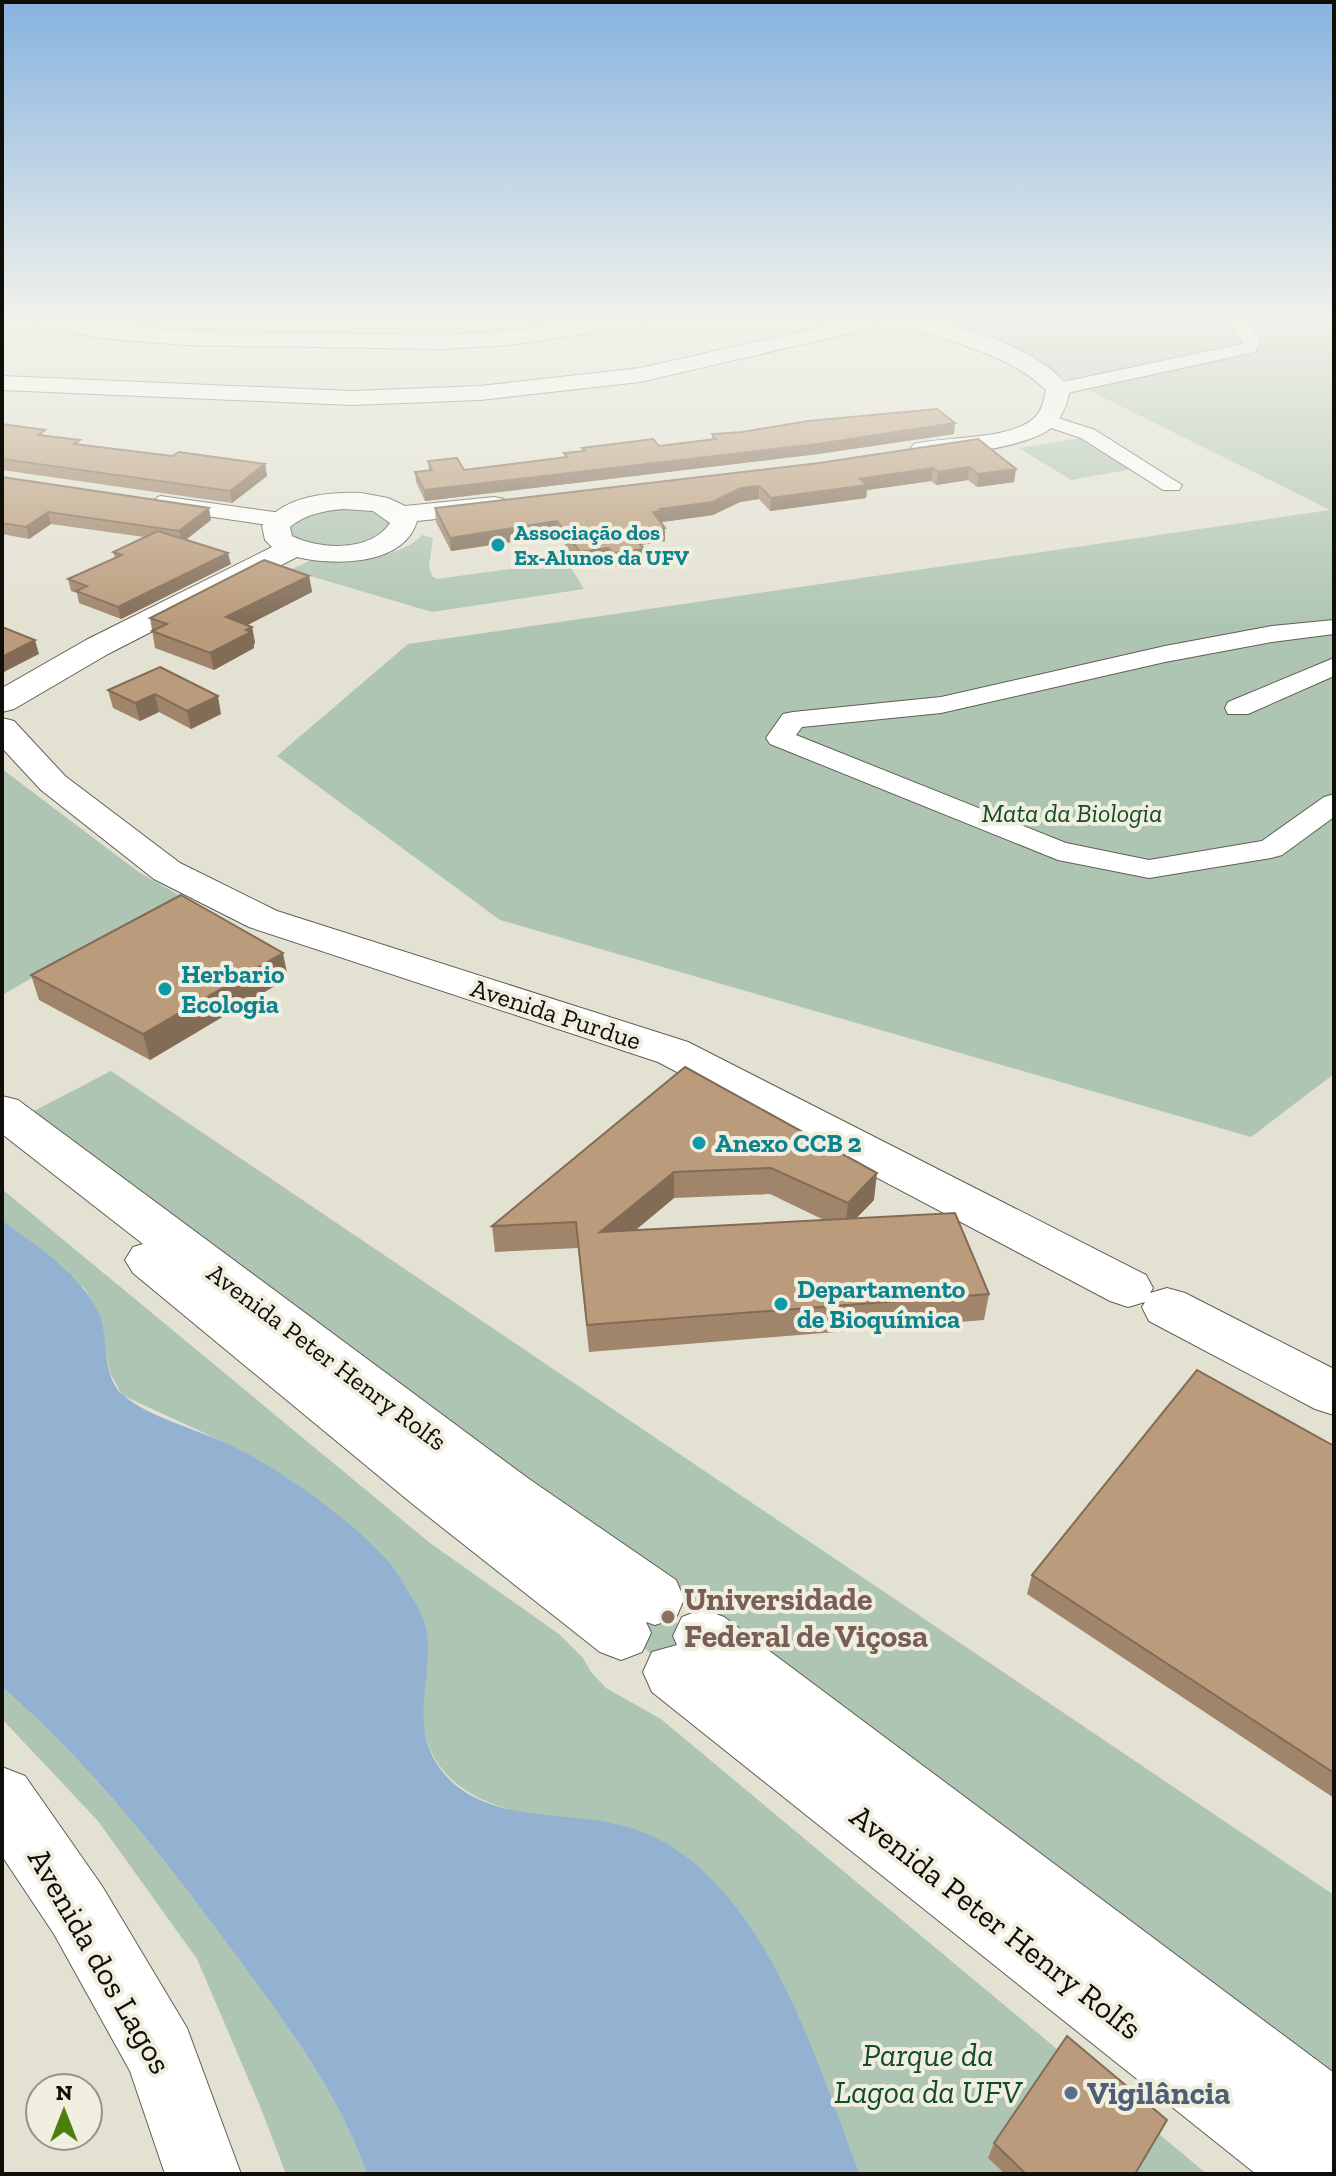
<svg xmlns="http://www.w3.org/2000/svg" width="1336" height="2176" viewBox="0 0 1336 2176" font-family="'Zilla Slab',serif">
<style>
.green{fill:#afc5b3}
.water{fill:#93b2d2}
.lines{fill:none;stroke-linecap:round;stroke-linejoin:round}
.minor-casing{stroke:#615f53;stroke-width:2}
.tertiary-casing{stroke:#615f53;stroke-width:2}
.secondary-casing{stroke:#615f53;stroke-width:2}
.minor{fill:#fff;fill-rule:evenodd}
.tertiary{fill:#fff;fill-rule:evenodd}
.secondary{fill:#fff;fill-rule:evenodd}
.wall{fill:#a0856a;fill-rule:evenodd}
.shaded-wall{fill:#826c56}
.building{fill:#ba9b7b;stroke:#826c56;stroke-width:2}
.culture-dot{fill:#0f9aa8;stroke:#f0eedf;stroke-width:3}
.education-dot{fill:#8d6e63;stroke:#f0eedf;stroke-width:3}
.service-dot{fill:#5c6f8a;stroke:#f0eedf;stroke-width:3}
.labels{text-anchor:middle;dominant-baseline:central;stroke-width:8;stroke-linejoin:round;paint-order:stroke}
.far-culture-label{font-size:22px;font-weight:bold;fill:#0d838f;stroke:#f0eedf;text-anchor:start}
.park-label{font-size:26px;font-style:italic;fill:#134d27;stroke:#f0eedf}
.culture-label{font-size:26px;font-weight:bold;fill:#0d838f;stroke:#f0eedf;text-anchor:start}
.street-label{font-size:26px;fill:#0f0e09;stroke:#f0eedf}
.near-education-label{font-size:32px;font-weight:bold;fill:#785e54;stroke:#f0eedf;text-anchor:start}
.near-street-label{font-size:32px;fill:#0f0e09;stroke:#f0eedf}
.near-park-label{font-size:32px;font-style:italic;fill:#134d27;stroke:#f0eedf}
.near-service-label{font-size:32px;font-weight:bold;fill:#4e5e75;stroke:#f0eedf;text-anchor:start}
</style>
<rect width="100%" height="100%" fill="#e3e1d2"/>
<path class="green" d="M947 320H1334V1074L1251 1137 500 920 277 756 408 644 1330 510Z
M1086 437 1138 468 1071 480 1019 448Z
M367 506 395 521 388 535 347 550 289 540 286 526 303 513Z
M422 535 433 538 429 567 432 576 437 579 567 561 584 589 432 612 290 570C297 567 305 562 313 560 349 553 393 565 422 535Z
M2 769 140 873 179 895 2 995Z
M111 1071 1334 1895V2083L757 1648 672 1593 32 1112Z
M2 1189 430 1543 559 1634 583 1658 591 1672 606 1688 661 1719 1207 2174H860C823 2079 779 1945 705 1874 679 1850 645 1829 610 1823 592 1820 573 1821 555 1818 496 1811 434 1791 423 1725 419 1704 425 1680 428 1658L230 1445 122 1395 110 1373 99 1313 85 1289 2 1220Z
M672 1618 681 1628 679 1647 652 1655 641 1645 645 1620Z
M2 1687C94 1767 168 1863 240 1961 289 2028 339 2094 367 2174H286L260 2106 197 1959 98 1821 2 1719Z"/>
<path class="water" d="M2 1220C35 1245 79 1273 98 1311 110 1336 100 1377 124 1396 150 1417 195 1429 226 1443 276 1466 353 1521 389 1562 399 1574 407 1590 416 1604 449 1656 399 1717 442 1771 481 1821 556 1812 612 1823 758 1852 813 2055 860 2174H367C339 2094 289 2028 240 1961 168 1863 94 1767 2 1687Z"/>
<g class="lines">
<g class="minor-casing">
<path id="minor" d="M1228 320H1246L1261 341 1255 352 1058 395 1048 389 1058 383 1242 344 1243 341Z
M1046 414 1095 430 1182 485 1179 490H1163L1081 438 1039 424 1036 420Z
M160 496 281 513 292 520 281 527 152 508 149 503Z
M1334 620V634L1272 642 1165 662 941 713 802 727 796 735 1066 843 1149 860 1262 841 1324 797 1334 794V817L1282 855 1271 858 1149 878 1058 860 770 744 766 738 783 714 793 712 941 697 1165 646 1272 626Z
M1334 658V676L1248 714H1228L1225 708 1228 702Z"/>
</g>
<g class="tertiary-casing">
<path id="tertiary" d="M34 320H78L182 331 442 335 509 331 592 320H649L638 326 509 345 442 349 182 345 102 338 37 325Z
M901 320C950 319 1040 347 1070 389 1067 405 1061 422 1047 431 1025 446 939 461 914 454L910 449 914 444C946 436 1015 441 1037 415 1043 408 1044 398 1046 390 1007 353 954 344 904 325Z
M361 493 388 498 405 506 494 497 504 499 507 505 504 511 494 513 417 521C404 566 334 566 297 557L108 654 14 709 2 712V688L86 640 272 547 265 540 262 526C283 496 327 492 361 493ZM343 509 373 511 390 523C371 552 320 550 292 536L290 527C306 514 323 511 343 509Z
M2 718 14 721 65 776 180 863 277 911 688 1042 1146 1275 1153 1288 1150 1293 1167 1288 1185 1293 1334 1369V1415L1315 1409 1149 1321 1142 1307 1145 1302 1128 1307 1110 1301 658 1062 249 927 154 879 41 790 2 748Z
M2 1767 25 1776 102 1886 187 2028 241 2174H165L130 2071 54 1934 2 1856Z"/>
</g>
<g class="secondary-casing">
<path id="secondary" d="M853 320 883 322 872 328 640 382 480 400 352 405 2 390V376L352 391 480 386 640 368Z
M2 1096 18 1100 529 1479 676 1580 684 1599 676 1618 655 1625 646 1622 651 1633 642 1652 621 1660 600 1652 415 1506 133 1273 125 1260 133 1247 143 1244 2 1134Z
M703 1609 724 1617 1334 2073V2174H1256L652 1692 643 1672 652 1652 677 1645 673 1636 682 1617Z"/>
</g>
<use href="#minor" class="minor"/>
<use href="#tertiary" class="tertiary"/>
<use href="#secondary" class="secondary"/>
</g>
<path class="wall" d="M2 424 81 444 172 456 265 464 267 476 232 503 2 470Z
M712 434H954L818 454 425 501 416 482 415 472 429 470 428 461 464 470 565 457 564 453 582 451V448L659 446 712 439Z
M978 439 1014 482 977 487 968 480 936 485 931 481 867 490 866 498 770 511 759 499 740 502 713 515 662 522 665 528V541L641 545 644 562 613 567 609 561 580 566 558 535 451 551 436 522 435 508 819 463Z
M2 477 211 520 186 539 231 564 121 619 79 603 77 593 71 591 68 579 115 558 113 552 144 537 51 524 29 539 2 534Z
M309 576 312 592 247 625 252 627 255 643 254 644V648L214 670 155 648 150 618Z
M160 667 221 714 191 729 159 712 140 721 113 708 108 690Z
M31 975 288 978 150 1060 39 1000Z
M685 1067 874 1200 856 1218 989 1294 984 1320 589 1352 578 1248 495 1252 492 1226ZM770 1194 824 1220 636 1230 674 1198Z
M1334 1446V1798L1027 1594 1032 1575Z
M994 2143 1135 2174H1005L988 2158Z"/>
<path class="shaded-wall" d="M955 423 954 434 818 454 425 501 424 490Z
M265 464 267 476 232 503 230 491Z
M969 467 968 480 936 485 938 472Z
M933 468 931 481 867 490 866 498 770 511 771 498 860 479Z
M1016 469 1014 482 977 487 978 474Z
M759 486V499L740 502 713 515 662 522V524L653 512 660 509 741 488Z
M209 508 211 520 182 543 179 531Z
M48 512 51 524 29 539 26 527Z
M557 521 558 535 451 551 450 538Z
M665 528V541L631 546V533Z
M608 548 609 561 580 566V552Z
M644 549V562L613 567V553Z
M228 553 231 564 121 619 118 607Z
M309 576 312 592 230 634 226 617Z
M252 627 255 643 254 644V648L214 670 210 653Z
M35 640 39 654 2 673V657Z
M155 694 159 712 140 721 135 703Z
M218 696 221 714 191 729 187 711Z
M283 953 288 978 150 1060 143 1034Z
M674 1172V1198L601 1258 600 1232Z
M877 1173 874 1200 845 1230 848 1203Z"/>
<path class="building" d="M937 409 955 423 818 444 424 490 415 472 432 470 428 461 457 458 464 470 567 457 564 453 585 451 582 448 653 439 659 446 716 439 712 434 742 432 808 421Z
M2 424 45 430 38 435 80 440 74 444 172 456 179 452 265 464 230 491 2 459Z
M978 439 1016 469 978 474 969 467 938 472 933 468 860 479 867 485 771 498 759 486 741 488 713 502 660 509 662 511 653 512 665 528 631 533 644 549 613 553 608 548 580 552 557 521 450 538 435 508 819 463Z
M2 477 209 508 179 531 48 512 26 527 2 523Z
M158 531 228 553 118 607 76 591 87 586 68 579 122 555 113 552Z
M264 560 309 576 226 617 252 627 246 630 251 632 210 653 152 631 167 624 150 618Z
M2 627 35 640 2 657Z
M160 667 218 696 187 711 155 694 135 703 108 690Z
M181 895 283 953 143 1034 31 975Z
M685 1067 877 1173 848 1203 771 1168 674 1172 600 1232 955 1213 989 1294 587 1325 576 1222 492 1226Z
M1197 1370 1334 1446V1773L1032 1575Z
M1067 2036 1167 2120 1135 2174H1026L994 2143Z"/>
<linearGradient id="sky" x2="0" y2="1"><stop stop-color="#86b3df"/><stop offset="0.51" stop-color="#f2f2eb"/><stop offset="1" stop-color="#f2f2eb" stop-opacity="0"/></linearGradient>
<rect width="1336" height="625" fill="url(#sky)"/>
<g class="culture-dot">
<circle cx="498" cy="545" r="8"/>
<circle cx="165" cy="989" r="8"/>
<circle cx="699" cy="1143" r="8"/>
<circle cx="781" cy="1304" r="8"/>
</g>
<circle class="education-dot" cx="668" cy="1617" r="8"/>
<circle class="service-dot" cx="1071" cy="2093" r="8"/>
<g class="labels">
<g class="far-culture-label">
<text x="514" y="532">Associação dos<tspan x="514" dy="25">Ex-Alunos da UFV</tspan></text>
</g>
<g class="park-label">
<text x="1072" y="813">Mata da Biologia</text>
</g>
<g class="culture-label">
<text x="181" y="974">Herbario<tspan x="181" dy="30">Ecologia</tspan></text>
<text x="715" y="1143">Anexo CCB 2</text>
<text x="797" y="1289">Departamento<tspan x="797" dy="30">de Bioquímica</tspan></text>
</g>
<g class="street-label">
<text transform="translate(556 1014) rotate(18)">Avenida Purdue</text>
<text transform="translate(327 1357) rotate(37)">Avenida Peter Henry Rolfs</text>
</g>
<g class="near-education-label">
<text x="684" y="1599">Universidade<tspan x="684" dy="37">Federal de Viçosa</tspan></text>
</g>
<g class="near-street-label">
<text transform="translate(996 1922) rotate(38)">Avenida Peter Henry Rolfs</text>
<text transform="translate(100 1961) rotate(60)">Avenida dos Lagos</text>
</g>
<g class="near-park-label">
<text x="928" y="2055">Parque da<tspan x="928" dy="37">Lagoa da UFV</tspan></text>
</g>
<g class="near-service-label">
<text x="1087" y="2093">Vigilância</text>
</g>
</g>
<rect width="1336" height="2176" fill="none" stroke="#0f0e09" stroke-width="8"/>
<g transform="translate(64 2112)"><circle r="38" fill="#f0eedf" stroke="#969489" stroke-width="2"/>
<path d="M0-6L14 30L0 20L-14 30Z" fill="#4d7f10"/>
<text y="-12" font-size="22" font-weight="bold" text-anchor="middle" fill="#0f0e09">N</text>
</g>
</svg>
